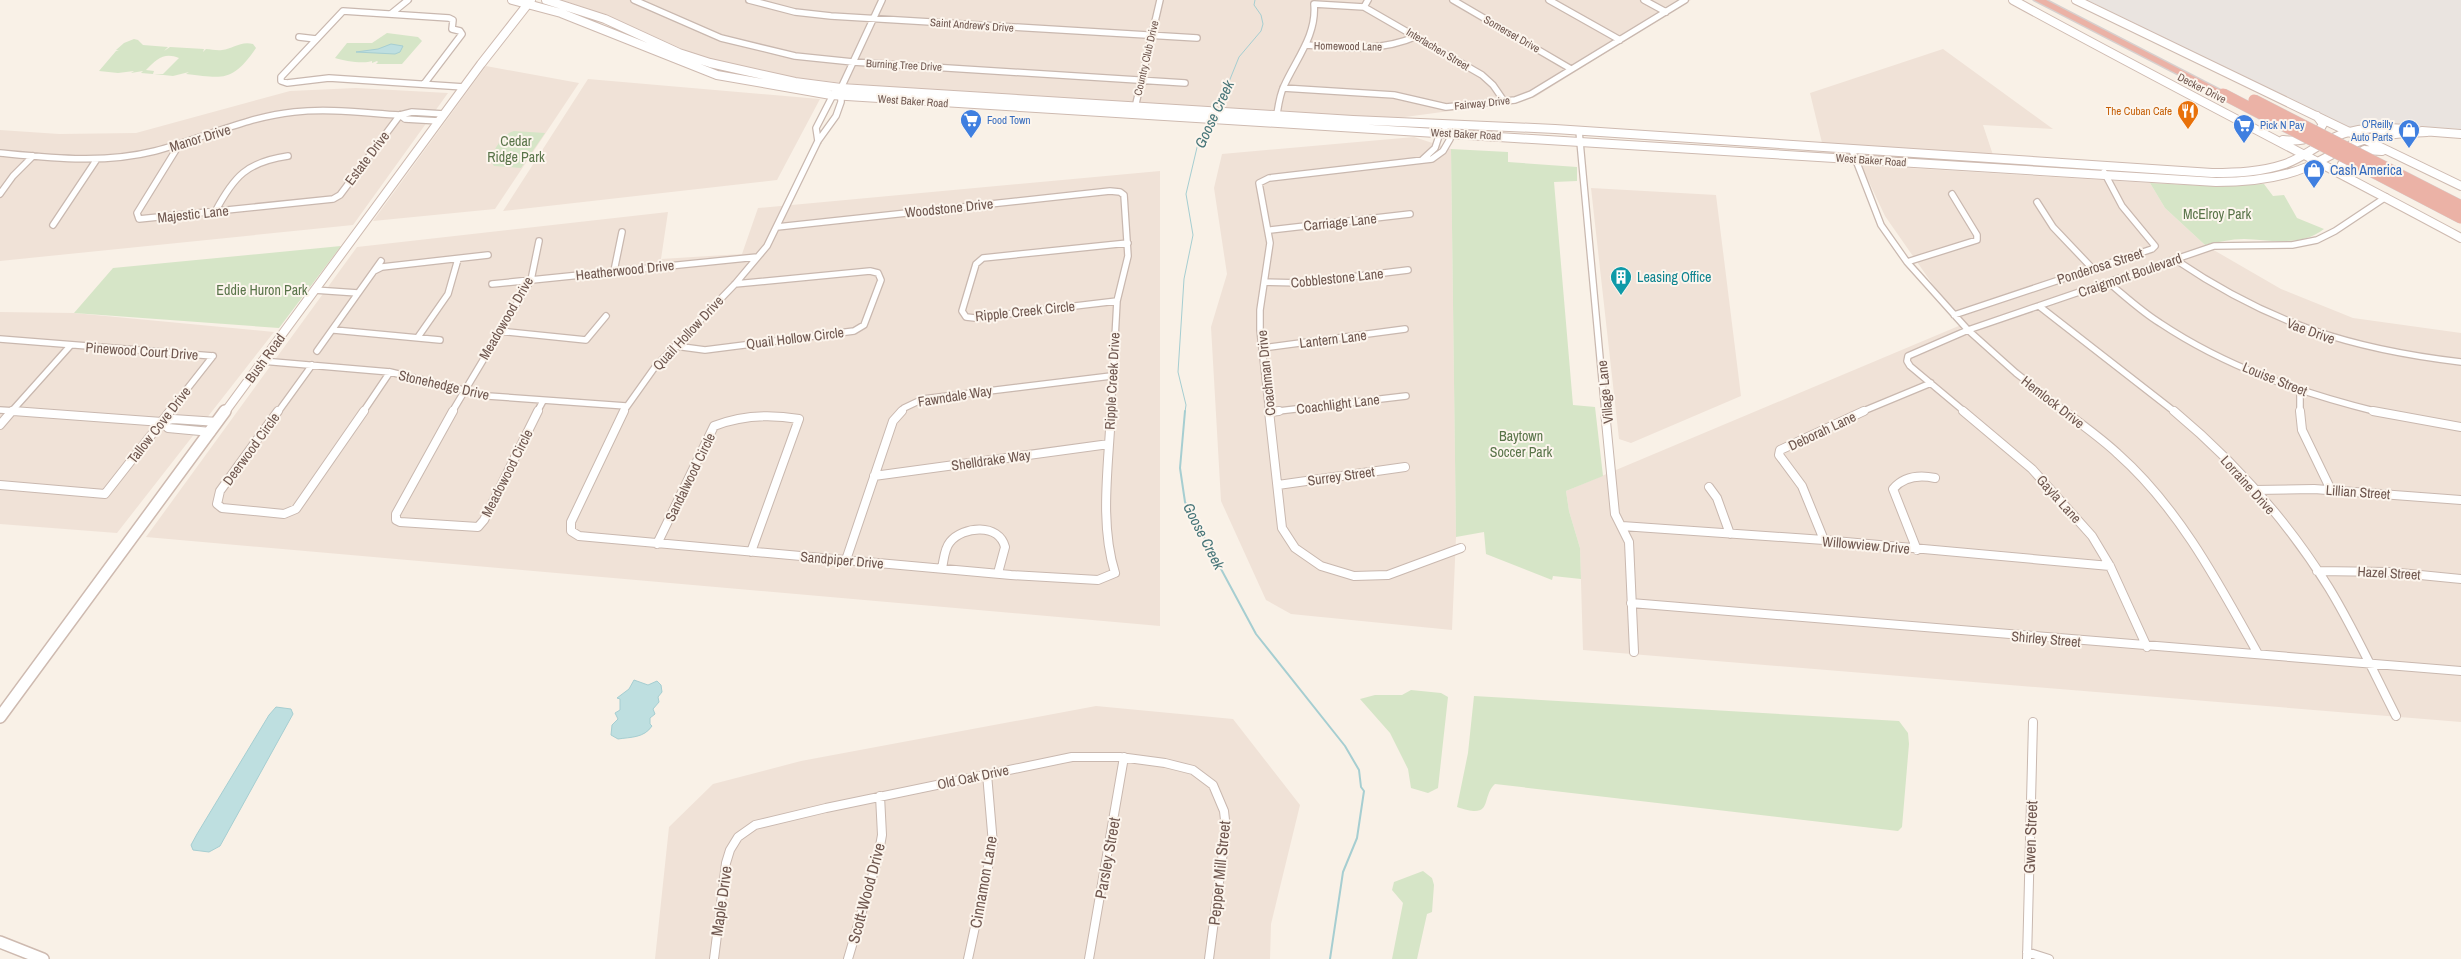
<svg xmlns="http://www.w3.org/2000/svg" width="2461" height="959" viewBox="0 0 2461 959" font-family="'Archivo Narrow',sans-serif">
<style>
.residential{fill:#f0e2d7}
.industrial{fill:#eae4e0}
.green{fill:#d6e5c7}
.water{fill:#bedfe0;stroke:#a6ced1}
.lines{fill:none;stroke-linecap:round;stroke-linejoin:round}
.stream-far1{stroke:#a6ced1;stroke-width:1}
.stream{stroke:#a6ced1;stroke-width:2}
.minor-far1-casing{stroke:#c9b8af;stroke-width:8}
.minor-casing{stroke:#c9b8af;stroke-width:10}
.secondary-far1-casing{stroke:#cebab0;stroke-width:10}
.secondary-casing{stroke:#cebab0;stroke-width:14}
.motorway-casing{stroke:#d7d0ce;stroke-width:3}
.minor-far1{stroke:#fff;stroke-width:5.5}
.minor{stroke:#fff;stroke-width:8}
.secondary-far1{stroke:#fff;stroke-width:8}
.secondary{stroke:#fff;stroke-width:11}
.motorway{fill:#ebb2a6;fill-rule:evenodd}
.motorway-bridge-casing{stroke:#d7d0ce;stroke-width:12;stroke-linecap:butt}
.motorway-bridge{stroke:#ebb2a6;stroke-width:11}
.labels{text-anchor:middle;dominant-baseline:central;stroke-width:4;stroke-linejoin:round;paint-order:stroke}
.far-street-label{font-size:11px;fill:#6f574f;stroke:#fcf5ed}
.far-food-label{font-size:11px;fill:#c56008;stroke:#fcf5ed;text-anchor:end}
.far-shop-label{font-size:11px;fill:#366cbe;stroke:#fcf5ed;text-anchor:start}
.street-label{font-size:14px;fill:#6f574f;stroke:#fcf5ed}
.park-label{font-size:14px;fill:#597449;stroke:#fcf5ed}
.shop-label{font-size:14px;fill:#366cbe;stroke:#fcf5ed;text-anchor:start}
.culture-label{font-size:14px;fill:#0d838f;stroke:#fcf5ed;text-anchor:start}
.water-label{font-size:15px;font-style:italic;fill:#487679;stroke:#fcf5ed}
.near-street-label{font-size:16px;fill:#6f574f;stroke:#fcf5ed}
</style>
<rect width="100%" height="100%" fill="#f9f1e7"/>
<path class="residential" d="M561 0H1691L1535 97 1517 102 1390 119 889 88 790 77 720 62 687 51 604 14Z
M1943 49 2053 129 1983 125 1994 158 1823 147 1810 93Z
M486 66 579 83 495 209 373 221Z
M588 79 820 99 777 180 503 211Z
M356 88 448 93 353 225 0 261V130L59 134 136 133 290 91Z
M1414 137 1451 149 1456 537 1452 630 1291 614 1266 600 1221 501 1211 327 1227 274 1214 188 1222 154Z
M1861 165 2150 183 2165 208 2205 245 2281 289 2353 318 2461 333V722L1583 650 1580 548 1569 511 1566 491 1961 325 1885 216Z
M1160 171V626L146 537 357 247 668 212 661 259 742 254 758 208Z
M1591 188 1716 195 1741 396 1631 443 1619 439Z
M0 312 74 313 274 332 117 533 0 524Z
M1096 706 1233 719 1300 805 1271 924 1270 959H655L669 827 713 784 801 761Z"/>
<path class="industrial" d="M2087 0H2461V129L2388 124 2348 128Z"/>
<path class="green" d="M387 33 418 37 422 41 402 64H376L378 62 377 61 372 63V61C364 64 344 61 335 58L347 43H372Z
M134 39 138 40 143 45 168 47 164 51 170 47 204 49 203 52 206 49C211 49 217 51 222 50 233 49 240 41 253 44L256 48C232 83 223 78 186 74L189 72 173 76 154 74H163L179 58C164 52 157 59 146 70L154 71 153 74 141 73 143 71 131 73 134 71 118 73 99 71 116 51 119 50H116L124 43Z
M514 131 545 133 521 168 494 166 491 162C492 151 503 133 514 131Z
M1451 149 1508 152V162L1577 167V181L1554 182 1573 405 1595 407 1603 476 1566 491 1569 511 1580 548 1581 579 1553 576 1552 580 1486 554 1484 532 1456 537Z
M2150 183 2208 186 2264 184 2273 196 2284 195 2297 218 2324 229C2301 247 2271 240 2244 239 2231 239 2218 242 2205 245L2165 208Z
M341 246 279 328 74 313 113 268Z
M1411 690 1441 693 1448 697 1438 788 1428 793 1411 788 1408 769 1390 733 1360 699 1375 695H1402Z
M1474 696 1899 721 1908 733 1909 744 1902 827 1898 831 1495 784C1480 798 1495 820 1457 807L1468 753Z
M1423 871 1432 878 1434 885 1432 912 1427 914 1417 959H1392L1403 903 1392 890 1394 882Z"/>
<path class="water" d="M391 44 403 46 400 52 395 54 356 52 378 49Z
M634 680 648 685 657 681 661 685 662 692 658 697 659 702 653 709 655 714 650 718V724L652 726C644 738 631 737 618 739L611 735 612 725 618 719 615 713 620 710V699L617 698 629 689Z
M276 707 291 709 293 714 220 846 209 852 193 850 191 845 197 834 269 715Z"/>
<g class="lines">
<path class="stream-far1" d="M1218 109 1239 57 1261 31 1263 24 1261 15 1254 5 1255 0
M1185 412 1186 405 1178 372 1184 279 1193 235 1186 194 1199 139 1210 121"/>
<path class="stream" d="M1185 411 1180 468 1185 502 1256 634 1345 746 1359 770 1361 787 1364 791 1357 838 1343 872 1330 959"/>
<g class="minor-far1-casing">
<path id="minor-far1" d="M634 0 721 38 795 56 853 62 1185 83
M749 0 795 12 831 16 1197 38
M1453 0 1571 69
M1549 0 1620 40
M1644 0 1666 12
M1364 7 1482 75 1493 85 1504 101
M392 13 408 0
M299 37 316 39
M1307 45C1345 48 1381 52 1417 36
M424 84 462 34 460 31 452 29 453 20 449 18 343 11 281 77V81L287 83 329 78 464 87
M1283 88 1394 95 1446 107 1515 100 1531 94 1685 0
M1134 112 1160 0
M400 115 405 119 439 121
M1276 120C1278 109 1279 96 1284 86 1296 59 1317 35 1314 4L1364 7 1368 0
M1579 131 1605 412
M818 141 816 128 834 93
M179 145 137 213 139 219 333 199 340 195 400 115
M1852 150 1881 225 1907 262 1968 330 2016 373 2066 412
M0 153C52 158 104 164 155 151 201 139 246 117 294 112 329 108 365 113 400 115L412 112 444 114
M1422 160 1435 148 1439 136 1445 133
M0 194 13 176 33 156
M2037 202 2053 227 2092 268
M215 212C234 176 247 162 288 156
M53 225 97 159
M777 227 1110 191 1120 192 1124 195 1128 256 1117 301 1111 412
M1270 230 1410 214
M2176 260C2269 323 2350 349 2461 362
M1907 262 1977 240V235L1952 194
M374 271 382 267 488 255
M614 271 622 232
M1265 282 1302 283 1408 270
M2109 283C2126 297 2142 312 2160 323 2226 367 2301 393 2378 412
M492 284 757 257
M314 290 358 293
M1117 301 975 318 966 317 962 311 976 264 983 258 1128 243
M2039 306 2175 412
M1954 315 2152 249 2155 246 2122 206 2104 172
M334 330 440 340
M499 331 586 340 606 316
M418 337 448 294 458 259
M0 339 213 356
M675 346 705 350 854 331 864 325 881 280 878 273 870 271 735 284
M1262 348 1405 329
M317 351 381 261
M262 361 390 372 488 396 626 406
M0 410 30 412
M11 412 70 346
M169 412 213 356
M278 412 312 365
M363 412 390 372
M452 412 531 280 539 241
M537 412 543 401
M623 412 655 367 735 284 767 246 818 141 836 116 841 102V88L882 0
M900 412 904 408 923 399 1111 376
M1269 412 1260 330V310L1270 243 1259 183 1269 178 1432 159 1443 151 1450 139 1445 133V124
M1270 412 1406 396
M1861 412 1931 383
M1965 412 1910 366 1907 361 1908 356 1968 330 2214 246 2292 245 2317 240 2335 231 2386 197
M2300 412V391"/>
</g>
<g class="minor-casing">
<path id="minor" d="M13 411 162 422 173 419 218 422
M278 411 220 491 217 504 222 508 284 514 296 509 364 411
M453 411 396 514V520L400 522 478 527 484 520 538 411
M624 411 571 522V531L579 536 1011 575 1098 580 1115 573C1099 522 1109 464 1111 411
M1269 411 1282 528 1295 548 1321 566 1354 576 1388 575 1461 548
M1605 411 1615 514 1629 542 1634 652
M1963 411 2032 469 2092 536 2110 566 2147 647
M2064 411C2082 425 2101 438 2118 454 2179 508 2219 584 2258 654
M2174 411C2234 461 2288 522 2329 588 2354 629 2374 673 2396 716
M2300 411 2302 430 2331 490
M2373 411 2461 427
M1270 412 1279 411
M162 422 168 428 211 432
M0 425 12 411
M874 476 1109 444
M0 485 105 494 170 411
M1278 485 1405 467
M1709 487 1717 498 1730 534
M2254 490 2314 489 2461 500
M1622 526 1824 540 2110 566
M1824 540 1802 486 1779 455 1780 450 1864 411
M657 544 714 426C742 415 770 414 799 419L751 552
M1917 550 1893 489C1904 476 1920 475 1935 478
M846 560 893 421 902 411
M942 568C944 560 944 549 950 542 963 526 999 523 1005 547L998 573
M2317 571 2390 572 2461 579
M1631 603 2461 671
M2027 952 2049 959
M714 959 726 863 730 850 738 837 755 825 826 808 1072 757H1120L1165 763 1193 770 1213 785 1224 811 1226 829 1209 959
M848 959 878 857 882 835 880 796
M968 959 993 844 987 774
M1089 959 1124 757
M2027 959 2033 722"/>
</g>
<g class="secondary-far1-casing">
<path id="secondary-far1" d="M512 0 561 13 717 75 831 95 2216 182C2247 182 2278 179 2307 167 2328 158 2347 144 2370 138 2388 133 2408 133 2427 132
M546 0 605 19 679 53 710 63 795 82 841 88 1353 120 1555 129 2212 173C2237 173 2261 172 2285 164 2302 158 2316 146 2333 138 2355 127 2381 127 2405 129
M2013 0C2161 81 2312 158 2461 238
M2076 0 2461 186
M2422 131 2461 134
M2283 140C2299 142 2315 140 2323 124L2317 116
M2346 176 2341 168 2342 164 2364 150 2382 151
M225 412 481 64 531 0"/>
</g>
<g class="secondary-casing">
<path id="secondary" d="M0 717 225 411
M0 942 43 959"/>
</g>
<g class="motorway-casing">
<path id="motorway" d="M2034 0H2046L2228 94 2226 96H2220Z"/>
</g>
<use href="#minor-far1" class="minor-far1"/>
<use href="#minor" class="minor"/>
<use href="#secondary-far1" class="secondary-far1"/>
<use href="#secondary" class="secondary"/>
<use href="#motorway" class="motorway"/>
<g class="motorway-bridge-casing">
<path id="motorway-bridge" d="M2223 94 2461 218
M2254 100 2461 206"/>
</g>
<use href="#motorway-bridge" class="motorway-bridge"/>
</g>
<defs>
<g id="restaurant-pin" transform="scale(1.125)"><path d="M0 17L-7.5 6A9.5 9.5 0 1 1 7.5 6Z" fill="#e8710a" stroke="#fcf5ed"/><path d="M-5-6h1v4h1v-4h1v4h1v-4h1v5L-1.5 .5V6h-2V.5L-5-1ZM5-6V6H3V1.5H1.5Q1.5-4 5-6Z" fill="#fff"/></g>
<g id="supermarket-pin" transform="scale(1.125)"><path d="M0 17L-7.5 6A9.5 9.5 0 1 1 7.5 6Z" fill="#3f7fe0" stroke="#fcf5ed"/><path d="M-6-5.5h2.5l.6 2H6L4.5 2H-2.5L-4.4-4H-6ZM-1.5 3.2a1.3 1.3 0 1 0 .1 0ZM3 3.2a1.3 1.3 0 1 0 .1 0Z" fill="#fff"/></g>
<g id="shop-pin" transform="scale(1.125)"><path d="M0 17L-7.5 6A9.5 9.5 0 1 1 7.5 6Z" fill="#3f7fe0" stroke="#fcf5ed"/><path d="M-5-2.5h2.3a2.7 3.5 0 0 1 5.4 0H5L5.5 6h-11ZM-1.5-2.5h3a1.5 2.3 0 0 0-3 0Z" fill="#fff"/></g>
<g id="building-pin" transform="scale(1.125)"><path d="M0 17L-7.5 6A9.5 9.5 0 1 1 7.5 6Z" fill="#0f9aa8" stroke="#fcf5ed"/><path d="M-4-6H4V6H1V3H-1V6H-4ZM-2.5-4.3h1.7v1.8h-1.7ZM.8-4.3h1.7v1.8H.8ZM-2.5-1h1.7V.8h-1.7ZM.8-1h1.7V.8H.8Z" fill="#fff"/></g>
</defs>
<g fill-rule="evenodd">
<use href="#restaurant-pin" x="2188" y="111"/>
<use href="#supermarket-pin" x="971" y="120"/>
<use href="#supermarket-pin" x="2244" y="125"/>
<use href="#shop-pin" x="2409" y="130"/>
<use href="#shop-pin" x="2314" y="170"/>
<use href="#building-pin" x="1621" y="277"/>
</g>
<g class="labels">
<g class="far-street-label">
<text transform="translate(972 25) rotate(4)">Saint Andrew's Drive</text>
<text transform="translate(1512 34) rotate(30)">Somerset Drive</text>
<text transform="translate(1348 46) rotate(1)">Homewood Lane</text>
<text transform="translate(1438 49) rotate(31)">Interlachen Street</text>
<text transform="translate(1146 58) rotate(-77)">Country Club Drive</text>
<text transform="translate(904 65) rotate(3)">Burning Tree Drive</text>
<text transform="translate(2202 88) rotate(27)">Decker Drive</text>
<text transform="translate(913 101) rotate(4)">West Baker Road</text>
<text transform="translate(1482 103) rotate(-6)">Fairway Drive</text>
<text transform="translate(1466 134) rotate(3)">West Baker Road</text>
<text transform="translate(1871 160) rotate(4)">West Baker Road</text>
</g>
<g class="far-food-label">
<text x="2172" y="111">The Cuban Cafe</text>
</g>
<g class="far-shop-label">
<text x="987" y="120">Food Town</text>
<text x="2393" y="124" text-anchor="end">O'Reilly<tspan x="2393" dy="13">Auto Parts</tspan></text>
<text x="2260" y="125">Pick N Pay</text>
</g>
<g class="street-label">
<text transform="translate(200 138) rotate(-17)">Manor Drive</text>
<text transform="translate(367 158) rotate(-53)">Estate Drive</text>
<text transform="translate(949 208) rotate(-6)">Woodstone Drive</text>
<text transform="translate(193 214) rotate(-6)">Majestic Lane</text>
<text transform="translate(1340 222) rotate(-6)">Carriage Lane</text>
<text transform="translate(2100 266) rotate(-18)">Ponderosa Street</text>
<text transform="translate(625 270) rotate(-6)">Heatherwood Drive</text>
<text transform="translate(2130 275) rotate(-19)">Craigmont Boulevard</text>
<text transform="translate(1337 278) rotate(-6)">Cobblestone Lane</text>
<text transform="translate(1025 311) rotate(-6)">Ripple Creek Circle</text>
<text transform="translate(506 318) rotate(-60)">Meadowood Drive</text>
<text transform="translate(2311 331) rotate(20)">Vae Drive</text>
<text transform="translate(688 333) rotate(-47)">Quail Hollow Drive</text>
<text transform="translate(795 338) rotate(-7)">Quail Hollow Circle</text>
<text transform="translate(1333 339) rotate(-7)">Lantern Lane</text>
<text transform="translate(142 351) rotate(4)">Pinewood Court Drive</text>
<text transform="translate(265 358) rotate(-54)">Bush Road</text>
<text transform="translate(1266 373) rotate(-96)">Coachman Drive</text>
<text transform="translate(2275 379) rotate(22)">Louise Street</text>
<text transform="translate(1112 381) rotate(-87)">Ripple Creek Drive</text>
<text transform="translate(444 385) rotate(13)">Stonehedge Drive</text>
<text transform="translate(1605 392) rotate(-96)">Village Lane</text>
<text transform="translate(955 396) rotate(-9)">Fawndale Way</text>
<text transform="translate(2053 402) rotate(38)">Hemlock Drive</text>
<text transform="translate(1338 404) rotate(-7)">Coachlight Lane</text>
<text transform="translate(159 425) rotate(-52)">Tallow Cove Drive</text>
<text transform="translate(1822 431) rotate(-25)">Deborah Lane</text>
<text transform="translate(251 449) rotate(-54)">Deerwood Circle</text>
<text transform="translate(991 460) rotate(-8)">Shelldrake Way</text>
<text transform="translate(507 473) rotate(-63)">Meadowood Circle</text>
<text transform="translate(1341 476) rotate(-8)">Surrey Street</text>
<text transform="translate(690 477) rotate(-64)">Sandalwood Circle</text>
<text transform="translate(2248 485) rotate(48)">Lorraine Drive</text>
<text transform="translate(2358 492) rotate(4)">Lillian Street</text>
<text transform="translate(2059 499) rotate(48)">Gayla Lane</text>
<text transform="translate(1866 545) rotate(5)">Willowview Drive</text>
<text transform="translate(842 560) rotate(5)">Sandpiper Drive</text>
<text transform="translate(2389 573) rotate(3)">Hazel Street</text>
<text transform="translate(2046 639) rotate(5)">Shirley Street</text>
<text transform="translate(973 777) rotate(-12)">Old Oak Drive</text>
</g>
<g class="park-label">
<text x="516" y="141">Cedar<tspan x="516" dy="16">Ridge Park</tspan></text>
<text x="2217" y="214">McElroy Park</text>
<text x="262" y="290">Eddie Huron Park</text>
<text x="1521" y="436">Baytown<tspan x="1521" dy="16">Soccer Park</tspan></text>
</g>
<g class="shop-label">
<text x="2330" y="170">Cash America</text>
</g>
<g class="culture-label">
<text x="1637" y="277">Leasing Office</text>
</g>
<g class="water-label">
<text transform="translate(1214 114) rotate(-65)">Goose Creek</text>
<text transform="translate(1204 536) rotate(63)">Goose Creek</text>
</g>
<g class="near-street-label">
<text transform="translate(2030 837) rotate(-88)">Gwen Street</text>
<text transform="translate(1107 858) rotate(-80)">Parsley Street</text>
<text transform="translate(1219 873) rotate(-84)">Pepper Mill Street</text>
<text transform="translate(983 882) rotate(-80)">Cinnamon Lane</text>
<text transform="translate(866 893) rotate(-75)">Scott-Wood Drive</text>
<text transform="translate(721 901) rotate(-82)">Maple Drive</text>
</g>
</g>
</svg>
